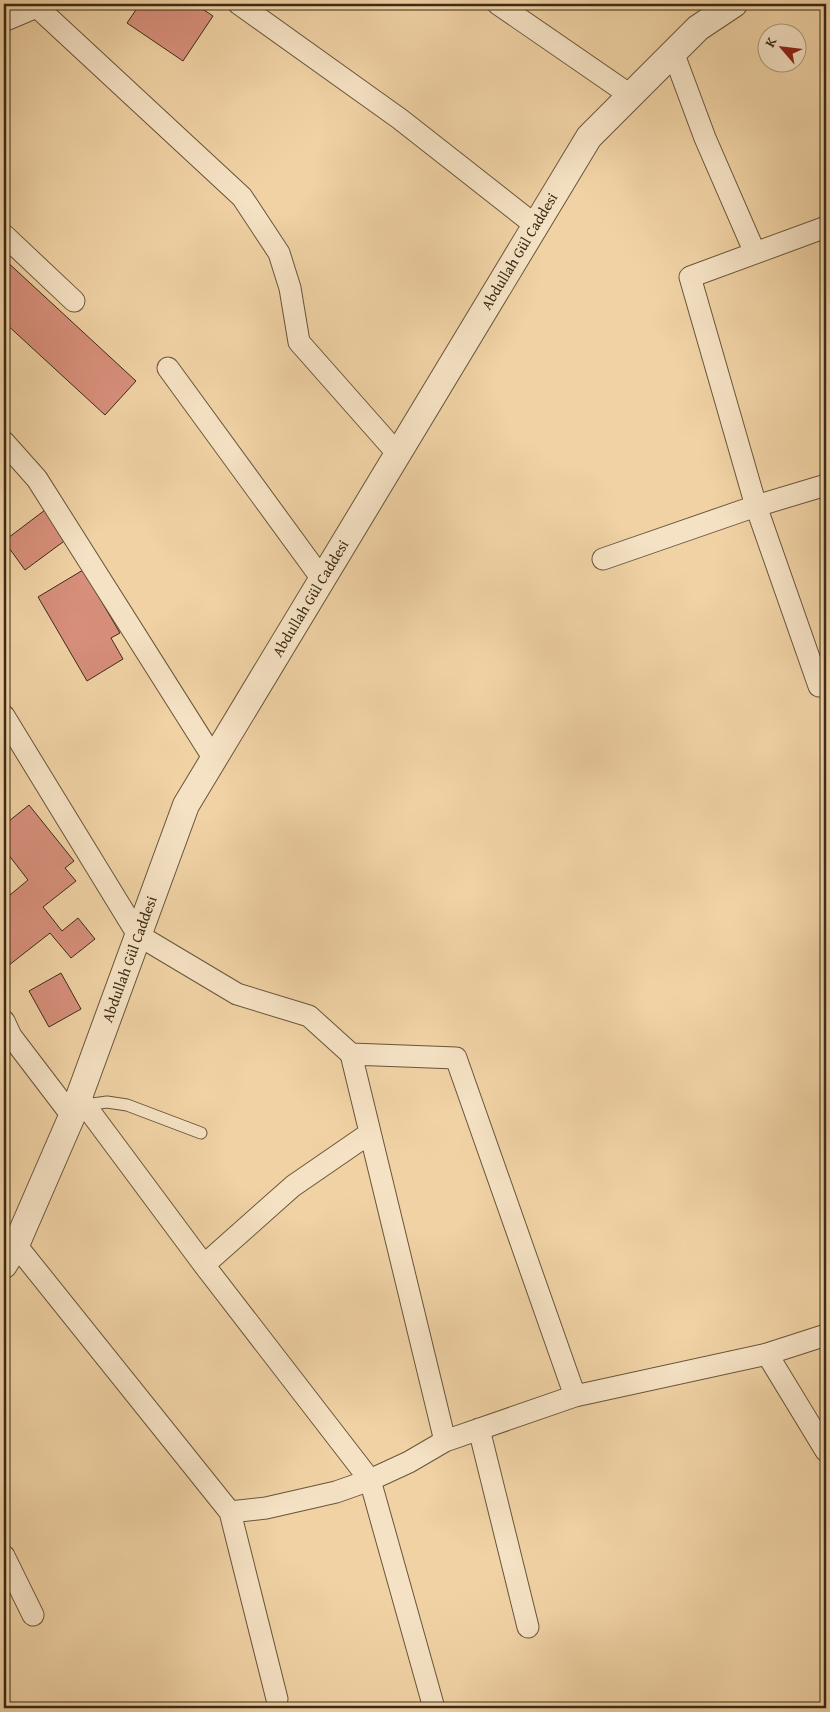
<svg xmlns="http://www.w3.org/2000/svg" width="830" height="1712" viewBox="0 0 830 1712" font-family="'Gentium Book Plus',serif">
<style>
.building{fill:#d78f7b;stroke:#3b2b16}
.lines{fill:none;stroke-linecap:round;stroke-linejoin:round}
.service-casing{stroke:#68553a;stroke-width:13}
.minor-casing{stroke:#68553a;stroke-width:23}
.tertiary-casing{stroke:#68553a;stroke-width:28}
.service{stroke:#f5e2c4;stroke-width:11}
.minor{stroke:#f5e2c4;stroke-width:21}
.tertiary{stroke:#f5e2c4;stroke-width:26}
.labels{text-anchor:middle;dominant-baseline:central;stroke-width:4;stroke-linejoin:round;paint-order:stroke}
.street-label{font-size:15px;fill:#3b2b16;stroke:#f5e2c4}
</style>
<rect width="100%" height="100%" fill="#f0d2a4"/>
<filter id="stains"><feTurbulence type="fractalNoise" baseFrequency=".004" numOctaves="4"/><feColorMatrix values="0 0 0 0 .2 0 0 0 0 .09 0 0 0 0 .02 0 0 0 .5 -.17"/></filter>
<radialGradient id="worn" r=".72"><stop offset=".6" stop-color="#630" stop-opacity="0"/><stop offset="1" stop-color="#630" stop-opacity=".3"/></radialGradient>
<path class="building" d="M140 4H195L213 16 183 61 127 23Z
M4 259 136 381 105 415 4 322Z
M45 510 67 539 25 570 4 541Z
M83 570 120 633 111 638 123 659 87 681 38 597Z
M29 805 74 861 65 868 76 881 43 907 62 931 78 918 95 939 71 958 50 933 4 969V900L28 880 4 849V825Z
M61 973 81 1009 49 1027 29 991Z"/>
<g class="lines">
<g class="service-casing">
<path id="service" d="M85 1105 107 1102 127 1105 201 1133"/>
</g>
<g class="minor-casing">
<path id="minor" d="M239 4 400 119 535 225
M498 4 630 95
M35 5 242 197 279 253 290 288 299 342 397 453
M673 52 705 138 755 253
M4 235 74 301
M168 368 322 579
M4 442 37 479 214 759
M603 559 756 506 826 485
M819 686 756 506 690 277 826 227
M4 716 138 935 237 994 309 1016 351 1054 445 1441
M4 1021 11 1036 72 1116
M351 1054 456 1058 575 1396
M77 1101 85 1105 204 1265 370 1480 434 1708
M16 1245 230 1512 277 1699
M204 1265 293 1186 370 1133
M767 1354 826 1451
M479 1429 528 1627
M230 1512 266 1508 336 1492 370 1480 409 1462 445 1441 575 1396 767 1354 826 1335
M4 1556 33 1615"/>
</g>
<g class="tertiary-casing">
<path id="tertiary" d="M4 18 37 4
M4 1265 16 1245 72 1116 186 805 589 137 698 28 734 4"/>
</g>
<use href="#service" class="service"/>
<use href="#minor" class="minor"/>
<use href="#tertiary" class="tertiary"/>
</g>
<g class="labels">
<g class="street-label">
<text transform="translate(519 251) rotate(-59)">Abdullah Gül Caddesi</text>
<text transform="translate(310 598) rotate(-59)">Abdullah Gül Caddesi</text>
<text transform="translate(129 959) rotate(-70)">Abdullah Gül Caddesi</text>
</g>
</g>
<rect width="830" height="1712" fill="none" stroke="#f0d2a4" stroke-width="20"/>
<rect x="5" y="5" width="820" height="1702" fill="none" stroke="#3b2b16" stroke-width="2.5"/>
<rect x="10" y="10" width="810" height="1692" fill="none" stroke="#3b2b16"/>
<g transform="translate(782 48) rotate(298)"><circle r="24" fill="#f5e2c4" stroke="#ab997e"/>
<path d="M0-4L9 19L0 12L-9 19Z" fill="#8f2418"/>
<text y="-8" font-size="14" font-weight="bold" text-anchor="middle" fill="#3b2b16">K</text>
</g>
<rect width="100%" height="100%" filter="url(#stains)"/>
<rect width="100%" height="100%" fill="url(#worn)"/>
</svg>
